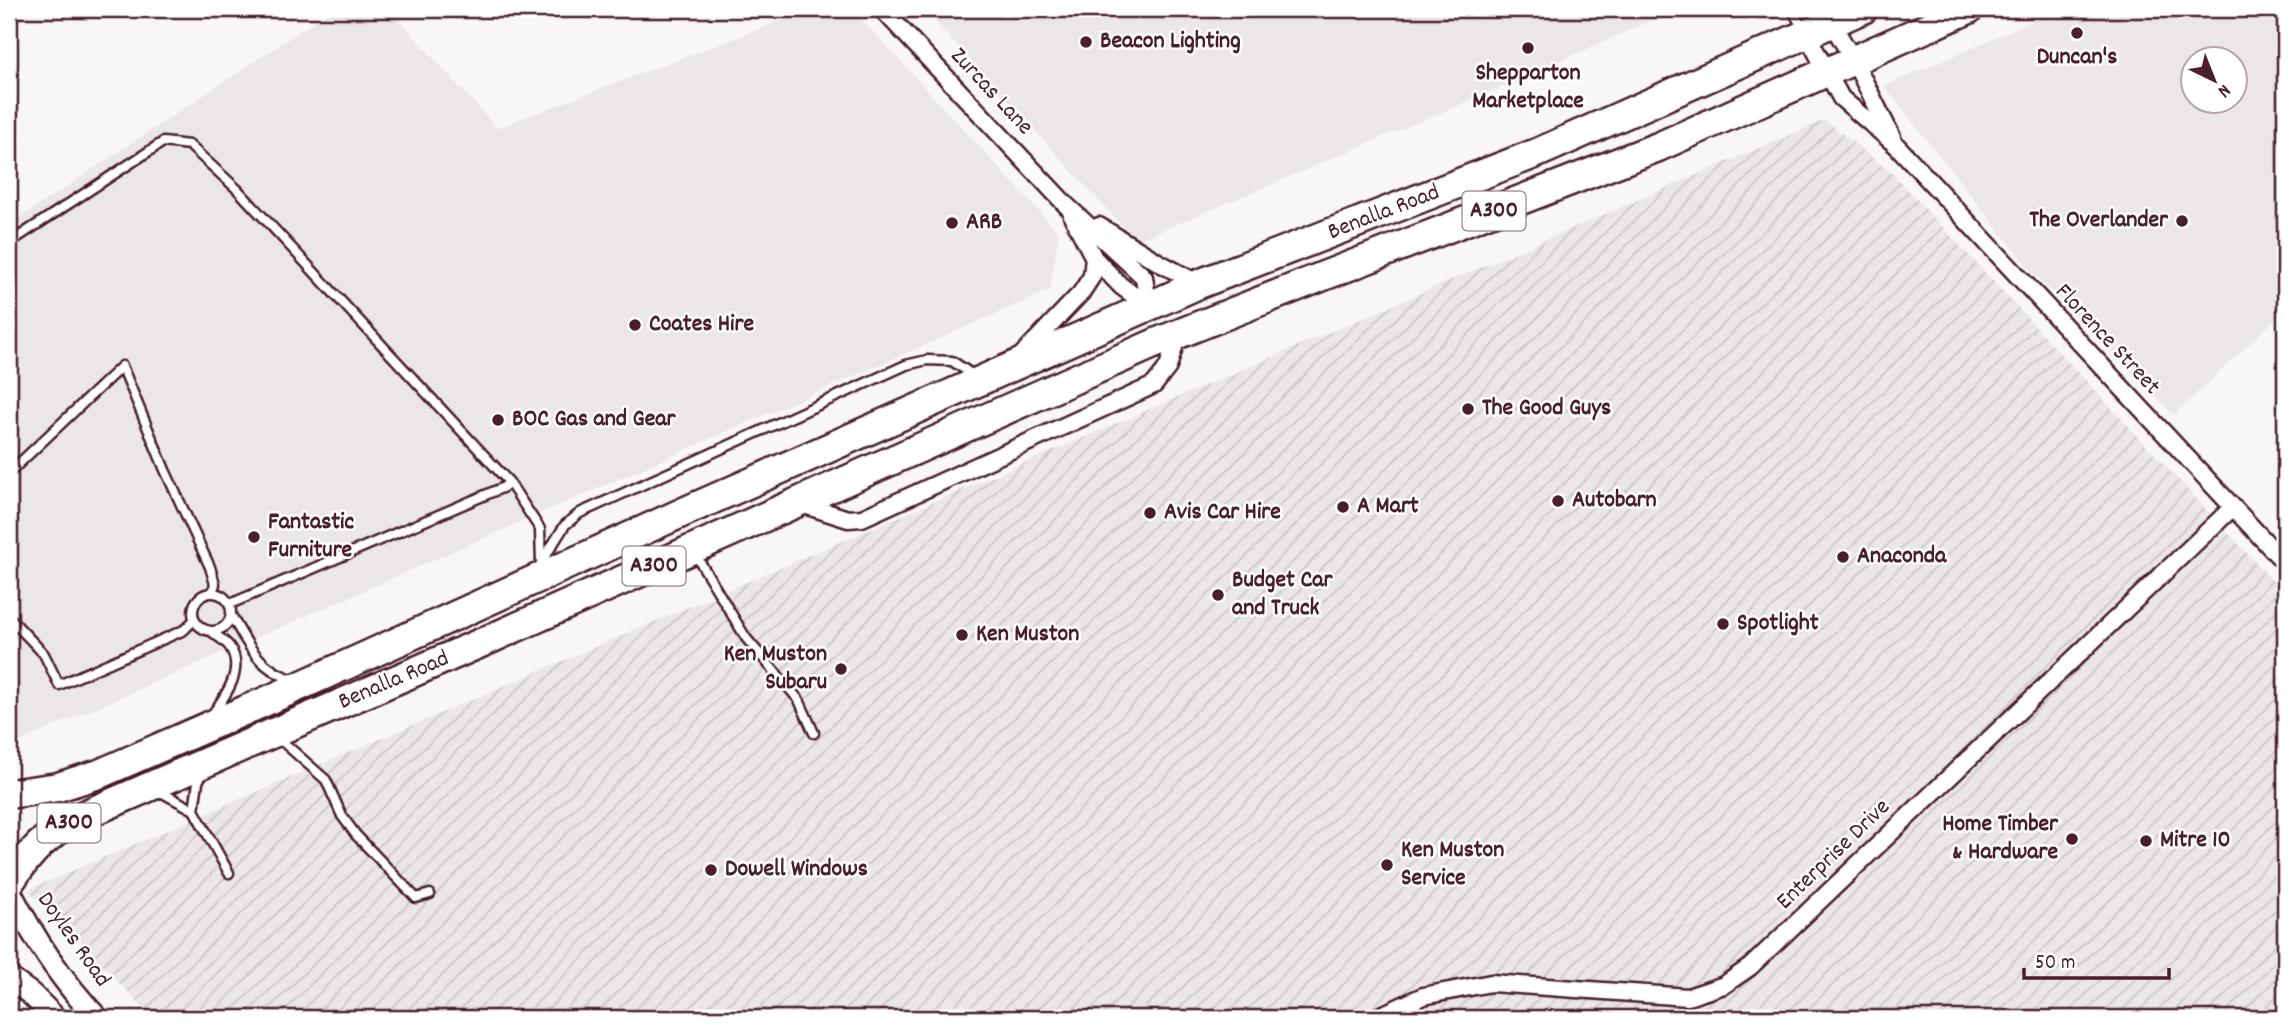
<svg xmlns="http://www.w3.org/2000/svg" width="2294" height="1027" viewBox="0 0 2294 1027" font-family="Dekko,sans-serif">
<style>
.built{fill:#ebe6e8;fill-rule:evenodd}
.industrial{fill:url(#industrial-furrows)}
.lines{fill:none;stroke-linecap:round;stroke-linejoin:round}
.lane-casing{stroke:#4a1f2b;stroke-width:13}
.street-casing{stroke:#4a1f2b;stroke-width:21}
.secondary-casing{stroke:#4a1f2b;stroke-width:26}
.highway-casing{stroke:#4a1f2b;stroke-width:33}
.lane{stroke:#fff;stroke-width:8}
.street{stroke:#fff;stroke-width:16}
.secondary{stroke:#fff;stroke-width:21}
.highway{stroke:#fff;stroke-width:28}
.poi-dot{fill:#4a1f2b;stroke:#fff;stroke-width:2.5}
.labels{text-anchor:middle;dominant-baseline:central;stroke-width:5;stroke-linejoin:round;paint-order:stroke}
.shield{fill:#fff;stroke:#80626b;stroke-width:2}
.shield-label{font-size:23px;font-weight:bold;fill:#4a1f2b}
.poi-label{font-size:24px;font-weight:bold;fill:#4a1f2b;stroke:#fff;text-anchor:start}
.street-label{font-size:24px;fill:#4a1f2b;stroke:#fff}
</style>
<defs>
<pattern id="industrial-furrows" width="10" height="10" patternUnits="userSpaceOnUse" patternTransform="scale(1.75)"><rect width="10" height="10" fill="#ebe6e8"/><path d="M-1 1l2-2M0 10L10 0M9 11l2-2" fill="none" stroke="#cbc5c7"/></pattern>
</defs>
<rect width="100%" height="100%" fill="#f8f6f7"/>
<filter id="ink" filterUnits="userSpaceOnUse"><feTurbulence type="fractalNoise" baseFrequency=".0143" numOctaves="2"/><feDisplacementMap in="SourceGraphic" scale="14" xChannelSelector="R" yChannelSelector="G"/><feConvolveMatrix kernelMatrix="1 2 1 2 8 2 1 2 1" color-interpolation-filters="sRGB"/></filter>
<g filter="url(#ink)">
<path class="built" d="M333 9H389L497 128 775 23 802 9H852L1059 233 1050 290 9 746V225Z
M923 9H1676L1504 86 1136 241Z
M2061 9H2285V310L2174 415 2034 274 1884 86ZM2192 60H2234V102H2192Z"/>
<path class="industrial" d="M1825 120 1894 175 2285 594V1018H154L28 890Z"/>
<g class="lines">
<g class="lane-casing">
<path id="lane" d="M1792 9 1804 31
M9 243 163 142 189 145 237 189 509 482 540 529 541 563
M9 473 122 366 165 470 210 567 215 584 212 593
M694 552 746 638 799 700 814 733
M541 563 565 525 580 513 906 365 927 360 952 361 976 377
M193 612a19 19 0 1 1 38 0a19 19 0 1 1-38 0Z
M230 604 504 487 509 482
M231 615C247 644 260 671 295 680
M9 617 44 654 59 685 184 630 194 620
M211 716C225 697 246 669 229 646 225 641 217 636 212 632
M276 741 283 742 326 780 342 816 356 835 416 898 430 894
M157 790 194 810 198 782 203 772
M194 810 229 873"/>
</g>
<g class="street-casing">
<path id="street" d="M882 9 1067 206 1144 277 1148 306
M1831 22 1853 59 1892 137
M1806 33 1841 98 1897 146 2285 563
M1072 216 1094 258 1121 286 1148 306
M1099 226 1158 262 1199 284
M1021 356 1081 293 1092 276 1094 258
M798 503 848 519 862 518 1154 385 1168 367 1178 334
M1375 1018 1423 996 1491 983 1688 997 1724 985 1750 967 2232 508"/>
</g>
<g class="secondary-casing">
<path id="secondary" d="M9 890C33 937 61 980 97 1018
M9 978 31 994 55 1018"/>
</g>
<g class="highway-casing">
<path id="highway" d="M9 794 58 787 99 774 271 699 686 511 1199 284 1537 153 1863 9
M9 883C31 850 47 834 82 816L490 639 1158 342 1326 275 1658 147 1969 9"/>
</g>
<use href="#lane" class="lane"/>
<use href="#street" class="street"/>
<use href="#secondary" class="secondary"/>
<use href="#highway" class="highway"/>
</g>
</g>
<g class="poi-dot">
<circle cx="2077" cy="33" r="7"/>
<circle cx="1086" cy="42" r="7"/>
<circle cx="1528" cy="48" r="7"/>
<circle cx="2182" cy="221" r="7"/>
<circle cx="952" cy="223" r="7"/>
<circle cx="635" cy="325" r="7"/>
<circle cx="1468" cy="409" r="7"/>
<circle cx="498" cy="420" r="7"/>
<circle cx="1558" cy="501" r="7"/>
<circle cx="1343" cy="507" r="7"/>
<circle cx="1150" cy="513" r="7"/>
<circle cx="254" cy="537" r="7"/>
<circle cx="1843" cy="557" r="7"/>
<circle cx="1218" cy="595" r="7"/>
<circle cx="1723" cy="624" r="7"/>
<circle cx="962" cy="635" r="7"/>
<circle cx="841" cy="669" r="7"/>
<circle cx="2072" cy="839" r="7"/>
<circle cx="2146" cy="841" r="7"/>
<circle cx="1387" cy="865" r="7"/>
<circle cx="711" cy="870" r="7"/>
</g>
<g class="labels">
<g class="shield">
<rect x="1462.5" y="191.5" width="63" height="39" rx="5"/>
<rect x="622.5" y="546.5" width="63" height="39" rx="5"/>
<rect x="37.5" y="803.5" width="63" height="39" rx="5"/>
</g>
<g class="shield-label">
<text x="1494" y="211">A300</text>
<text x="654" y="566">A300</text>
<text x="69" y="823">A300</text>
</g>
<g class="poi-label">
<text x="1100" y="42">Beacon Lighting</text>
<text x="2077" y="58" text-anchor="middle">Duncan's</text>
<text x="1528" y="74" text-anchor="middle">Shepparton<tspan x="1528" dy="28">Marketplace</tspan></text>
<text x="2168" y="221" text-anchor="end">The Overlander</text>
<text x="966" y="223">ARB</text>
<text x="649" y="325">Coates Hire</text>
<text x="1482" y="409">The Good Guys</text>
<text x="512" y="420">BOC Gas and Gear</text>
<text x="1572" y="501">Autobarn</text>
<text x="1357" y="507">A Mart</text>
<text x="1164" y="513">Avis Car Hire</text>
<text x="268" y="523">Fantastic<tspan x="268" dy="28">Furniture</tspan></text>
<text x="1857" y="557">Anaconda</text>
<text x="1232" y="581">Budget Car<tspan x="1232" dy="28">and Truck</tspan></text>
<text x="1737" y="624">Spotlight</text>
<text x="976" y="635">Ken Muston</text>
<text x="827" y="655" text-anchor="end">Ken Muston<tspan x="827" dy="28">Subaru</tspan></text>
<text x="2058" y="825" text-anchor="end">Home Timber<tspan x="2058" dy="28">&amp; Hardware</tspan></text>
<text x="2160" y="841">Mitre 10</text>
<text x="1401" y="851">Ken Muston<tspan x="1401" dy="28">Service</tspan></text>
<text x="725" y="870">Dowell Windows</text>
</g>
<g class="street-label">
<text transform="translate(991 92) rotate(47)">Zurcas Lane</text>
<text transform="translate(1384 213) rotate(-21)">Benalla Road</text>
<text transform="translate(2107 340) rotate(47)">Florence Street</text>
<text transform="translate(394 681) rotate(-23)">Benalla Road</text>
<text transform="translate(1834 855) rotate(-44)">Enterprise Drive</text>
<text transform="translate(73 940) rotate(55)">Doyles Road</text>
</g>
</g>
<rect width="2294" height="1027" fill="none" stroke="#fff" stroke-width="35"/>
<rect x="18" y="18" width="2259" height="992" fill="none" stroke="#4a1f2b" stroke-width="2.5" filter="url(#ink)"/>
<g transform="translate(2214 80) rotate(137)"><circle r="33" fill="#ffffff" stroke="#b7a5aa" stroke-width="2"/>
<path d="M0-5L12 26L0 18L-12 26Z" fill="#4a1f2b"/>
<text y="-10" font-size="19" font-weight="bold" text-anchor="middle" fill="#4a1f2b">N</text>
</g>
<path d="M2024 968v10h145v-10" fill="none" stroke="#4a1f2b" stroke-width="3.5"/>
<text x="2035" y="968" font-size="21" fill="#4a1f2b" stroke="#ffffff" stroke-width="5" paint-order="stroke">50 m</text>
</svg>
